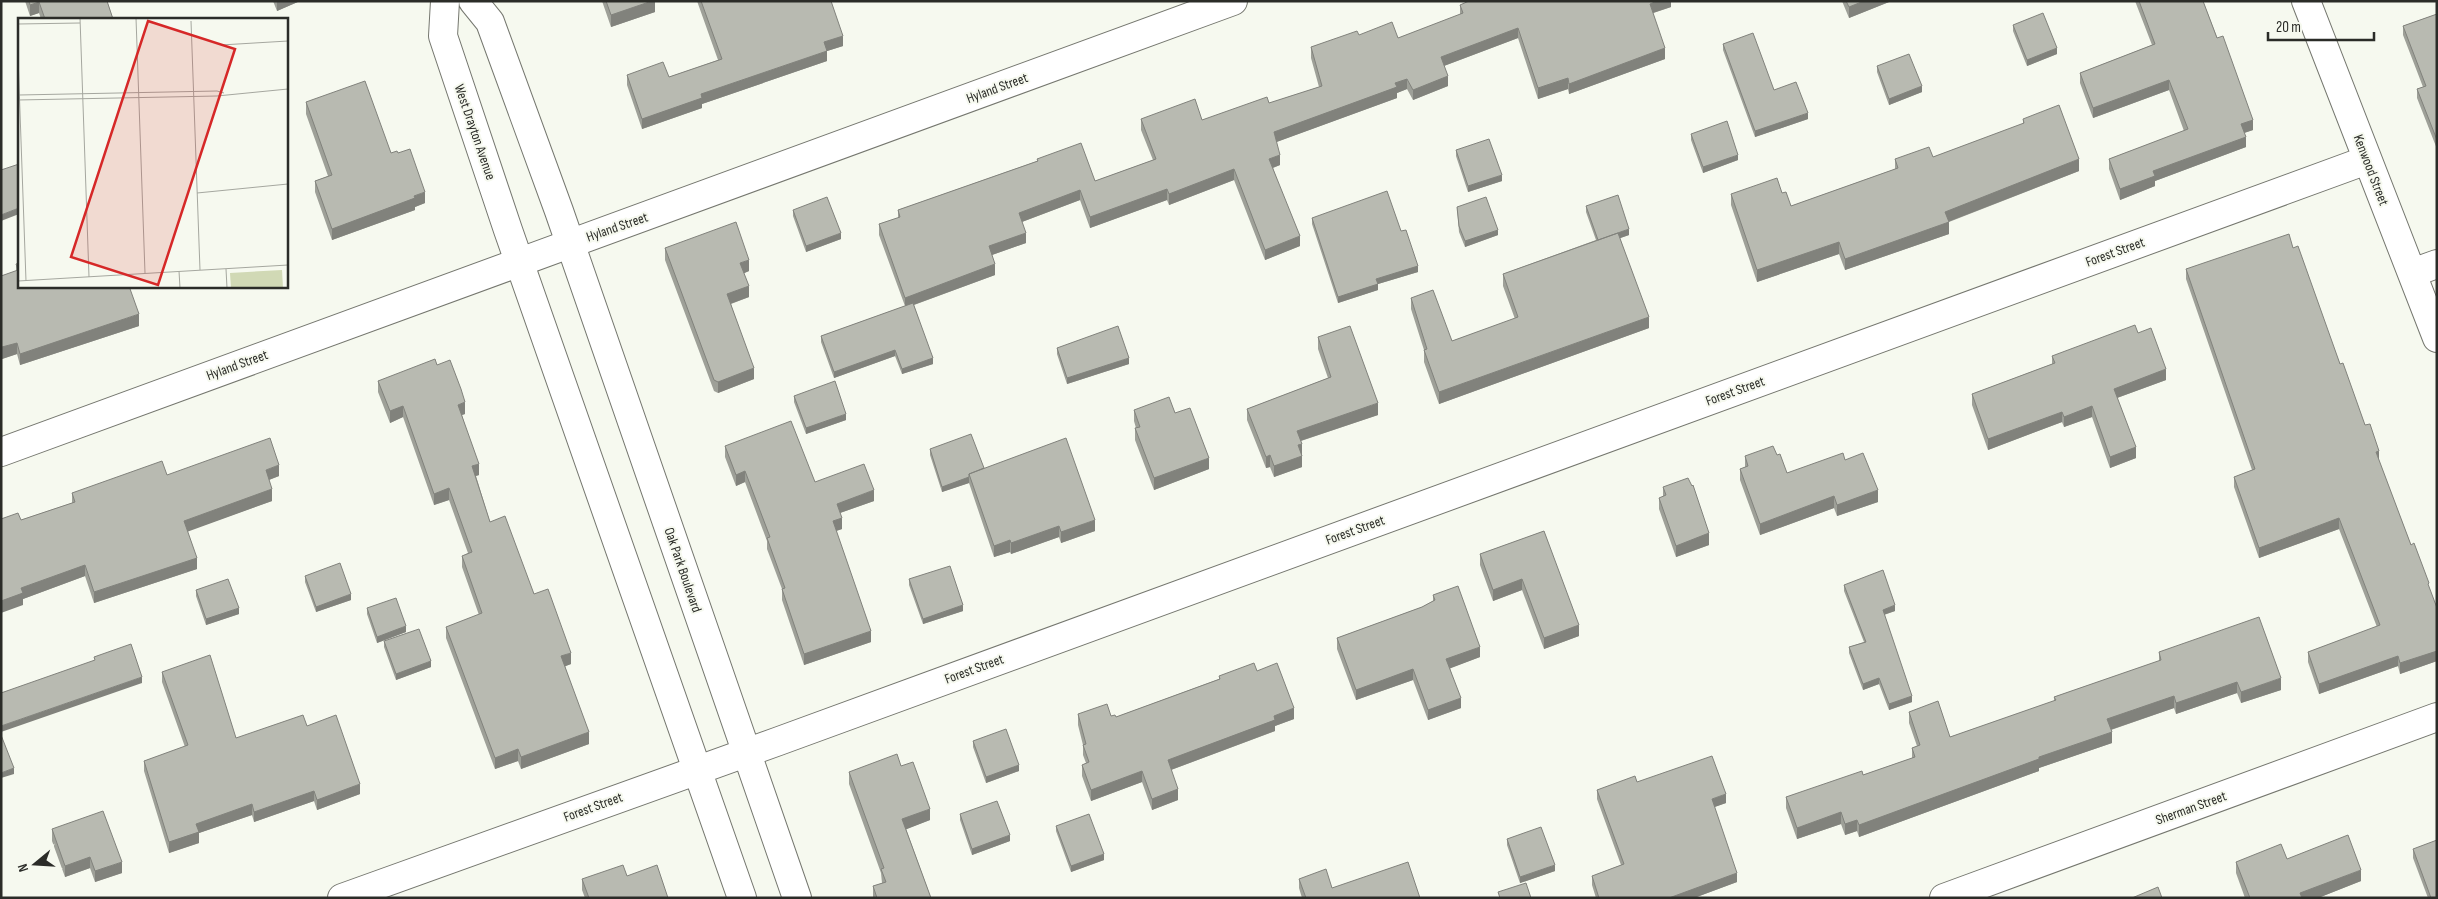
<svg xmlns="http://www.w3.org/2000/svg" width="2438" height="899" viewBox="0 0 2438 899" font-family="'Sofia Sans Condensed',sans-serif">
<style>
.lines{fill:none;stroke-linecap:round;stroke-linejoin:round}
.street-casing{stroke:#75776f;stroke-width:30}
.secondary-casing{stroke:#75776f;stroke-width:30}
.street{stroke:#fff;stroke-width:28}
.secondary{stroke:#fff;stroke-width:28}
.wall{fill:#9ea098}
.shaded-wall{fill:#81827c}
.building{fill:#b8bab1;stroke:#81827c}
.labels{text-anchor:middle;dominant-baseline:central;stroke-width:4;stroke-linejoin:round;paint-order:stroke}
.street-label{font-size:14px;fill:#2b2c28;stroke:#f6f9ef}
.inset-road{fill:none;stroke:#a5a79f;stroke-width:1}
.view{fill:#d62828;fill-opacity:0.15;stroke:#d62828;stroke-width:2.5}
.inset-edge{fill:none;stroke:#2b2c28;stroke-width:2.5}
</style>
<rect width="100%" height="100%" fill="#f6f9ef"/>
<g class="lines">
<g class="street-casing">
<path id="street" d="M2306 1 2437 338
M2412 273 2437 264
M1 452 1233 1
M342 898 779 741 2367 160
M1944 898 2437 717"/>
</g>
<g class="secondary-casing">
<path id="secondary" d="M445 1 443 36 508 230 742 898
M473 1 490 22 559 211 797 898"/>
</g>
<use href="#street" class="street"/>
<use href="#secondary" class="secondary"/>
</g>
<path class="wall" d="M25 1H107L113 19H41L39 13 30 16Z
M273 1H300L277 11Z
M602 1H655V12L611 27Z
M697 1H831L843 46 827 51V61L702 104V108L642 129 627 85V75L669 77 718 60Z
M1671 1V7L1653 13 1665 59 1569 94 1568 89 1538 99 1518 38 1444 66 1448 86 1413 100 1407 89 1397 93V98L1276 142 1280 165 1273 168 1300 246 1265 260 1234 180 1169 205 1167 200 1090 228 1080 200 1022 222 1026 243 992 255 995 275 914 305 933 364 902 374 895 356 834 378 821 342V336L905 306 879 235V224L898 218V210L1037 161V159L1095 181 1153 160 1141 130V119L1202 120 1269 103 1319 87 1311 58V47L1359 35 1398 38 1460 15V5Z
M1842 1H1889V2L1849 18Z
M2135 1H2203L2253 130 2244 133 2246 147 2155 181V186L2120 200 2109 169V159L2184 131 2169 90 2093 118 2080 83V73L2152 45Z
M2437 14V149L2417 98V89L2423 87 2403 35V26Z
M2013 25 2057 54 2027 66 2013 31Z
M1723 44 1774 90 1808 119 1755 137 1723 50Z
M1877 66 1922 92 1889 105 1877 72Z
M306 102 391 153H398L425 203 415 207V210L332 240 315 192V181L328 176 306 114Z
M2023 119 2079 171 1949 222V234L1845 270 1839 254 1757 282 1731 205V194L1782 193 1791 206 1895 169V159L1933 157 2023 124Z
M1691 134 1738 160 1703 173 1691 140Z
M1456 150 1502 181 1468 192 1456 156Z
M1586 206 1629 235 1620 238 1649 328 1439 404 1424 362V350L1411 309V298L1452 341 1515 319 1503 286V274L1596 240 1586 212Z
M1457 207 1498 235 1465 247 1459 232Z
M793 210 841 239 806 252 793 216Z
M1312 218 1401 231 1418 272 1378 284V290L1338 303 1312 224Z
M665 248 749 271 744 273 749 297 731 304 754 379 718 393 714 391 665 260Z
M2293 248 2365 425 2411 545 2429 589 2437 608V661L2400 674 2398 666 2319 694 2308 662V652L2377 627 2339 529 2259 558 2234 487V477L2252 470 2186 279V269Z
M16 264 139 326 20 365 17 354 2 359 1 356V276L16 271Z
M2138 333 2166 380 2117 398 2136 458 2110 468 2092 417 2064 427 2062 422 1988 450 1972 405V394L2052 364V356Z
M1318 337 1378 415 1301 441 1302 455V467L1274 477 1270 467 1266 468 1247 420V409L1328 378 1318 349Z
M1057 348 1129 364 1067 384 1057 354Z
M437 365 465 414 462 415 479 475 476 476 490 522 534 594 571 664 565 666 589 744 521 769 518 761 495 769 446 638V627L479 615 462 567V556L468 553 449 500 434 505 403 417 390 423 378 392V381Z
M794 396 846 420 806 434 794 402Z
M1134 410 1175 413 1209 469 1154 490 1135 440V428H1136L1134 421Z
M725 446 815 482 874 501 840 513 842 529 836 531 871 642 804 665 782 600V589L767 549V541L745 482 736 486 725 457Z
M930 449 984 468 1095 531 1061 543 1059 537 1011 554 1010 552 994 557 969 483 942 492 930 455Z
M1777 455 1787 473 1845 460 1878 502 1837 516 1834 508 1760 535 1740 480V469L1745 467V456Z
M167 475 279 476 269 480 272 501 187 531 197 569 94 603 85 576 23 599V605L21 520 72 503V493Z
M1692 486 1709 545 1676 557 1659 509V498L1663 497V487Z
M1544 531 1579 636 1544 649 1522 590 1493 601 1480 565V554Z
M305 576 351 600 316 612 305 582Z
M909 579 963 611 923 624 909 585Z
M1844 585 1895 611 1884 615 1912 702 1889 710 1879 684 1863 690 1849 653V647L1864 642 1844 591Z
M196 590 239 614 206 625 196 596Z
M1433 595 1480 657 1450 668 1461 708 1428 720 1413 680 1356 700 1337 649V638L1422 607 1433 601Z
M367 608 406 632 377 643 367 614Z
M384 641 431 667 396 680 384 647Z
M2159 652 2281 690 2241 703 2237 693 2176 714 2174 708 2111 730 2112 743 2039 768V771L1859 837 1857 831 1845 835 1841 824 1797 839 1786 808V797L1863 775 1912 758V748L1917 746 1909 723V712L1950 737 2054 701V697L2159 661Z
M1257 671 1294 719 1275 726V731L1171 770 1178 800 1152 810 1142 782 1091 801 1082 776V765L1086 763 1083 755V745L1078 725V714L1116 717 1219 679V676Z
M162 672 236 738 307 726 360 794 317 810 314 801 254 822 252 815 199 833V843L169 853 144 771V761L185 747 162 682Z
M973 741 1019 771 986 783 973 747Z
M901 766 930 820 906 829 931 898 873 897V886L882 883 881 873 849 784V772Z
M1637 782 1726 803 1714 807 1737 882 1694 898H1596L1592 885V876L1621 865 1597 799V790Z
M960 814 1010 841 972 855 960 820Z
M1056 826 1104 860 1071 872 1056 831Z
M52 829 122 873 95 882 90 868 65 877 52 841Z
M1507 839 1555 871 1520 883 1507 845Z
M2413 849 2437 898H2428L2413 858Z
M2287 859 2361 881 2318 898H2245L2236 873V862Z
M627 876 668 898H585L582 890V879Z
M1299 879 1332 888 1420 898H1302L1299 888Z"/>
<path class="shaded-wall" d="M277 1H300L277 11Z
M652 1H655V12L611 27V15Z
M1657 1H1671V7L1650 14V4Z
M1864 1H1889V2L1849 18V7Z
M39 2V13L30 16V5Z
M1518 28V38L1441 67V57Z
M843 36V46L824 52V42Z
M1665 48V59L1569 94V84Z
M2057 48V54L2027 66V60Z
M827 51V61L702 104V108L642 129V119L701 94Z
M1448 76V86L1413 100V90Z
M1568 78V89L1538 99V88Z
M1407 79V89L1397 93V98L1274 143V132L1395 83Z
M2169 80V90L2093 118V108Z
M1922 86V92L1889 105V99Z
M1808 113V119L1755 137V131Z
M2253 120V130L2241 134V124Z
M2246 137V147L2155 181V186L2120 200V189L2153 171Z
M1280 155V165L1269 169V159Z
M1738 155V160L1703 173V167Z
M2079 159V171L1945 223V212Z
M1234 169V180L1169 205V194Z
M1502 175V181L1468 192V186Z
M1167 189V200L1090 228V217Z
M1080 190V200L1019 223V213Z
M425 192V203L415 207V210L332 240V229Z
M19 208V214L1 221V215Z
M1949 222V234L1845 270V259Z
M1629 229V235L1598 246V240Z
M1498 230V235L1465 247V241Z
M841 233V239L806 252V246Z
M1026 233V243L989 256V246Z
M1300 236V246L1265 260V250Z
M1839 242V254L1757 282V270Z
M749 260V271L740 275V263Z
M995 264V275L905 308V298Z
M1418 266V272L1378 284V290L1338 303V297L1376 279Z
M749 286V297L727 305V294Z
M139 314V326L20 365V354Z
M1649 317V328L1439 404V392Z
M17 343V354L2 359V347Z
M895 350V356L834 378V372Z
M933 358V364L902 374V369Z
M1129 358V364L1067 384V378Z
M754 368V379L718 393V382Z
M2166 369V380L2114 399V389Z
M465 402V414L458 416V405Z
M1378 403V415L1297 442V431Z
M403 406V417L390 423V411Z
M2092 406V417L2064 427V417Z
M2062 412V422L1988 450V439Z
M846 414V420L806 434V428Z
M1302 444V455L1298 457V445Z
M2136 447V458L2110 468V457Z
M2379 451V461L2376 452Z
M1270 455V467L1266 468V457Z
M1302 456V467L1274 477V466Z
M1209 458V469L1154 490V478Z
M479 464V475L472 477V466Z
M279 465V476L266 481V470Z
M745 471V482L736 486V475Z
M969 477V483L942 492V487Z
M449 488V500L434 505V494Z
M272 489V501L184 533V521Z
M874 490V501L837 514V504Z
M1878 490V502L1837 516V505Z
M1834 496V508L1760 535V524Z
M842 518V529L833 532V521Z
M2339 518V529L2259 558V548Z
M1095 520V531L1061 543V532Z
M1059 526V537L1011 554V543Z
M1709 533V545L1676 557V546Z
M1010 540V552L994 557V546Z
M197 558V569L94 603V592Z
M85 565V576L23 599V605L1 613V601L21 588Z
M1522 579V590L1493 601V590Z
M351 594V600L316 612V607Z
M963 605V611L923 624V619Z
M1895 605V611L1883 615V610Z
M239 608V614L206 625V619Z
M1579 625V636L1544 649V638Z
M406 626V632L377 643V637Z
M871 631V642L804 665V654Z
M1480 647V657L1446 670V659Z
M2437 651V661L2400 674V663Z
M571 653V664L561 668V656Z
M2398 656V666L2319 694V684Z
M431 661V667L396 680V674Z
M1413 669V680L1356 700V690Z
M142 677V683L1 732V726Z
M1879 678V684L1863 690V684Z
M2281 678V690L2241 703V692Z
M2237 682V693L2176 714V703Z
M1912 696V702L1889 710V704Z
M2174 696V708L2107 731V719Z
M1461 698V708L1428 720V710Z
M1294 708V719L1275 726V731L1168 771V760L1274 716Z
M589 732V744L521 769V757Z
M2112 732V743L2039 768V771L1859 837V825L2039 757Z
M518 749V761L495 769V758Z
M1019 765V771L986 783V777Z
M14 768V774L1 778V773Z
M1142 771V782L1091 801V790Z
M360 784V794L317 810V800Z
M1178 789V800L1152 810V799Z
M314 791V801L254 822V812Z
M1726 794V803L1712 808V799Z
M252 804V815L199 833V843L169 853V842L196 824Z
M930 809V820L902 831V819Z
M1841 812V824L1797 839V828Z
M1857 820V831L1845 835V824Z
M1010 835V841L972 855V849Z
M1104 854V860L1071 872V866Z
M90 857V868L65 877V866Z
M122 862V873L95 882V871Z
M1555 865V871L1520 883V877Z
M2361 870V881L2318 898H2300V893Z
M1737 873V882L1694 898H1669Z"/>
<path class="building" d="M29 1H107L113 19H45L39 2 30 5Z
M606 1H652L611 15Z
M701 1H831L843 36 824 42 827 51 701 94 702 98 642 119 627 75 663 62 669 77 722 59Z
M1469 1H1657L1650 4 1665 48 1569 84 1568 78 1538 88 1518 28 1441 57 1448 76 1413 90 1407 79 1395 83 1397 87 1274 132 1280 155 1269 159 1300 236 1265 250 1234 169 1169 194 1167 189 1090 217 1080 190 1019 213 1026 233 989 246 995 264 905 298 879 224 900 217 898 210 1038 161 1037 159 1081 143 1095 181 1156 159 1141 119 1195 99 1202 120 1267 97 1269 103 1322 86 1311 47 1357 31 1359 35 1392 22 1398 38 1463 13 1460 5Z
M1846 1H1864L1849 7Z
M2139 1H2203L2217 38 2223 36 2253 120 2241 124 2246 137 2153 171 2155 176 2120 189 2109 159 2188 129 2169 80 2093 108 2080 73 2155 44Z
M2043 13 2057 48 2027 60 2013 25Z
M2437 14V140L2417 89 2426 86 2403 26Z
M1753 33 1774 90 1796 82 1808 113 1755 131 1723 44Z
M1909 54 1922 86 1889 99 1877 66Z
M365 81 391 153 397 151 398 153 410 149 425 192 414 196 415 198 332 229 315 181 332 175 306 102Z
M2059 105 2079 159 1945 212 1949 222 1845 259 1839 242 1757 270 1731 194 1777 178 1782 193 1786 192 1791 206 1898 168 1895 159 1929 147 1933 157 2024 123 2023 119Z
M1727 121 1738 155 1703 167 1691 134Z
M1489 139 1502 175 1468 186 1456 150Z
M19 164V208L1 215V170Z
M1387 191 1401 231 1406 230 1418 266 1376 279 1378 284 1338 297 1312 218Z
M1618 195 1629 229 1598 240 1586 206Z
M827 197 841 233 806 246 793 210Z
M1486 197 1498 230 1465 241 1459 226 1457 207Z
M736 222 749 260 740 263 749 286 727 294 754 368 718 382 714 380 665 248Z
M1618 233 1649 317 1439 392 1424 350 1427 349 1411 298 1433 290 1452 341 1518 317 1503 274Z
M2289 234 2293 248 2298 246 2340 364 2343 363 2365 425 2370 424 2379 451 2376 452 2411 545 2414 543 2429 583 2428 584 2437 608V651L2400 663 2398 656 2319 684 2308 652 2380 625 2339 518 2259 548 2234 477 2255 469 2186 269Z
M19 263V286H129L139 314 20 354 17 343 2 347 1 345V276L18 270 16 264Z
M913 303 933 358 902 369 895 350 834 372 821 336Z
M2135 325 2138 333 2151 328 2166 369 2114 389 2136 447 2110 457 2092 406 2064 417 2062 412 1988 439 1972 394 2055 363 2052 356Z
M1118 326 1129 358 1067 378 1057 348Z
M1350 326 1378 403 1297 431 1302 444 1298 445 1302 456 1274 466 1270 455 1266 457 1247 409 1331 377 1318 337Z
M435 359 437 365 450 360 461 389 465 402 458 405 479 464 472 466 490 522 505 516 534 594 548 589 571 653 561 656 589 732 521 757 518 749 495 758 446 627 482 613 462 556 472 552 449 488 434 494 403 406 390 411 378 381Z
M835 381 846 414 806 428 794 396Z
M1169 397 1175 413 1190 408 1209 458 1154 478 1135 428 1140 427 1134 410Z
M791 421 815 482 864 464 874 490 837 504 842 518 833 521 871 631 804 654 782 589 785 588 767 538 770 537 745 471 736 475 725 446Z
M971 434 984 468 969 474V477L942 487 930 449Z
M270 438 279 465 266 470 272 489 184 521 197 558 94 592 85 565 21 588 23 593 1 601V519L18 513 21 520 75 502 72 493 162 461 167 475Z
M1066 438 1095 520 1061 532 1059 526 1011 543 1010 540 994 546 969 474Z
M1773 446 1777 455 1780 454 1787 473 1843 453 1845 460 1863 453 1878 490 1837 505 1834 496 1760 524 1740 469 1748 466 1745 456Z
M1688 478 1692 486 1693 485 1709 533 1676 546 1659 498 1666 495 1663 487Z
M1544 531 1579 625 1544 638 1522 579 1493 590 1480 554Z
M340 563 351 594 316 607 305 576Z
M950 566 963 605 923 619 909 579Z
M1883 570 1895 605 1883 610 1912 696 1889 704 1879 678 1863 684 1849 647 1866 642 1844 585Z
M228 579 239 608 206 619 196 590Z
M1458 586 1480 647 1446 659 1461 698 1428 710 1413 669 1356 690 1337 638 1422 607 1435 600 1433 595Z
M396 598 406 626 377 637 367 608Z
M2259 617 2281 678 2241 692 2237 682 2176 703 2174 696 2107 719 2112 732 2039 757V759L1859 825 1857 820 1845 824 1841 812 1797 828 1786 797 1862 771 1863 775 1915 757 1912 748 1920 745 1909 712 1938 701 1950 737 2056 700 2054 697 2161 660 2159 652Z
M419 629 431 661 396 674 384 641Z
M131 644 142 677 1 726V693L95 660 94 657Z
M210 655 236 738 303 715 307 726 336 715 360 784 317 800 314 791 254 812 252 804 196 824 199 832 169 842 144 761 188 745 162 672Z
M1254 663 1257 671 1277 663 1294 708 1274 716 1275 720 1168 760 1178 789 1152 799 1142 771 1091 790 1082 765 1089 762 1083 745 1086 744 1078 714 1107 704 1111 716 1115 715 1116 717 1220 679 1219 676Z
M1006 729 1019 765 986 777 973 741Z
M1 735 14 768 1 773Z
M897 754 901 766 913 762 930 809 902 819 931 898H877L873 886 886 882 881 869 884 868 849 772Z
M1712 756 1726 794 1712 799 1737 873 1669 898H1599L1592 876 1624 864 1597 790 1635 776 1637 782Z
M997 801 1010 835 972 849 960 814Z
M103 811 122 862 95 871 90 857 65 866 52 829Z
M1089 814 1104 854 1071 866 1056 826Z
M1541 827 1555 865 1520 877 1507 839Z
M2348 835 2361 870 2300 893 2302 898H2250L2236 862 2281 844 2287 859Z
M2437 840V898H2431L2413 849Z
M1408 862 1420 898H1306L1299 879 1326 869 1332 888Z
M623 865 627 876 657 865 668 898H589L582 879Z
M1526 883 1531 898H1500L1498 892Z
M2158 887 2162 898H2132Z"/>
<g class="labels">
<g class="street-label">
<text transform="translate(997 88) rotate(-20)">Hyland Street</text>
<text transform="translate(475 132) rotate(71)">West Drayton Avenue</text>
<text transform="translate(2371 170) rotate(69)">Kenwood Street</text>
<text transform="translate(617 227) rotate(-19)">Hyland Street</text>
<text transform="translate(2115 252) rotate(-20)">Forest Street</text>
<text transform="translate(237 365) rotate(-20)">Hyland Street</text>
<text transform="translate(1735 391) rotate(-20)">Forest Street</text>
<text transform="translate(1355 530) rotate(-20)">Forest Street</text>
<text transform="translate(683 570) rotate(71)">Oak Park Boulevard</text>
<text transform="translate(974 669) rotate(-20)">Forest Street</text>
<text transform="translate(593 807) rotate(-20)">Forest Street</text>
<text transform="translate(2191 808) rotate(-20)">Sherman Street</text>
</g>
</g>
<g transform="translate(18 18)">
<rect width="270" height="270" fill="#f6f9ef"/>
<path d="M264 252 265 270H213L212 255Z" fill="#d1d9b5"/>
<path class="inset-road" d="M62 0 71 259M118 0 127 255M173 3 182 252M0 6 62 5M203 27 270 23M0 38 8 263M1 77 199 73 206 75M0 82 199 78 270 71M179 175 270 166M208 251 209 270M161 253 162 270M0 263 270 247"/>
<path class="view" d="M130 3 217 31 140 267 53 239Z"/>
<rect width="270" height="270" class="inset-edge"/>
</g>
<rect width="2438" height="899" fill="none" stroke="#2b2c28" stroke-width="5"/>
<g transform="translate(35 864) rotate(252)" stroke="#f6f9ef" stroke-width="4" paint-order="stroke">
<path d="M0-4L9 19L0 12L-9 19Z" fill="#2b2c28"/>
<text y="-8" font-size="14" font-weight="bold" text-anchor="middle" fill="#2b2c28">N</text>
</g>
<path d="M2268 32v8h106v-8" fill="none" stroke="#2b2c28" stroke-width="2.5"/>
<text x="2276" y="32" font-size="15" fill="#2b2c28" stroke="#f6f9ef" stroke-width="4" paint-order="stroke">20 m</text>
</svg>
